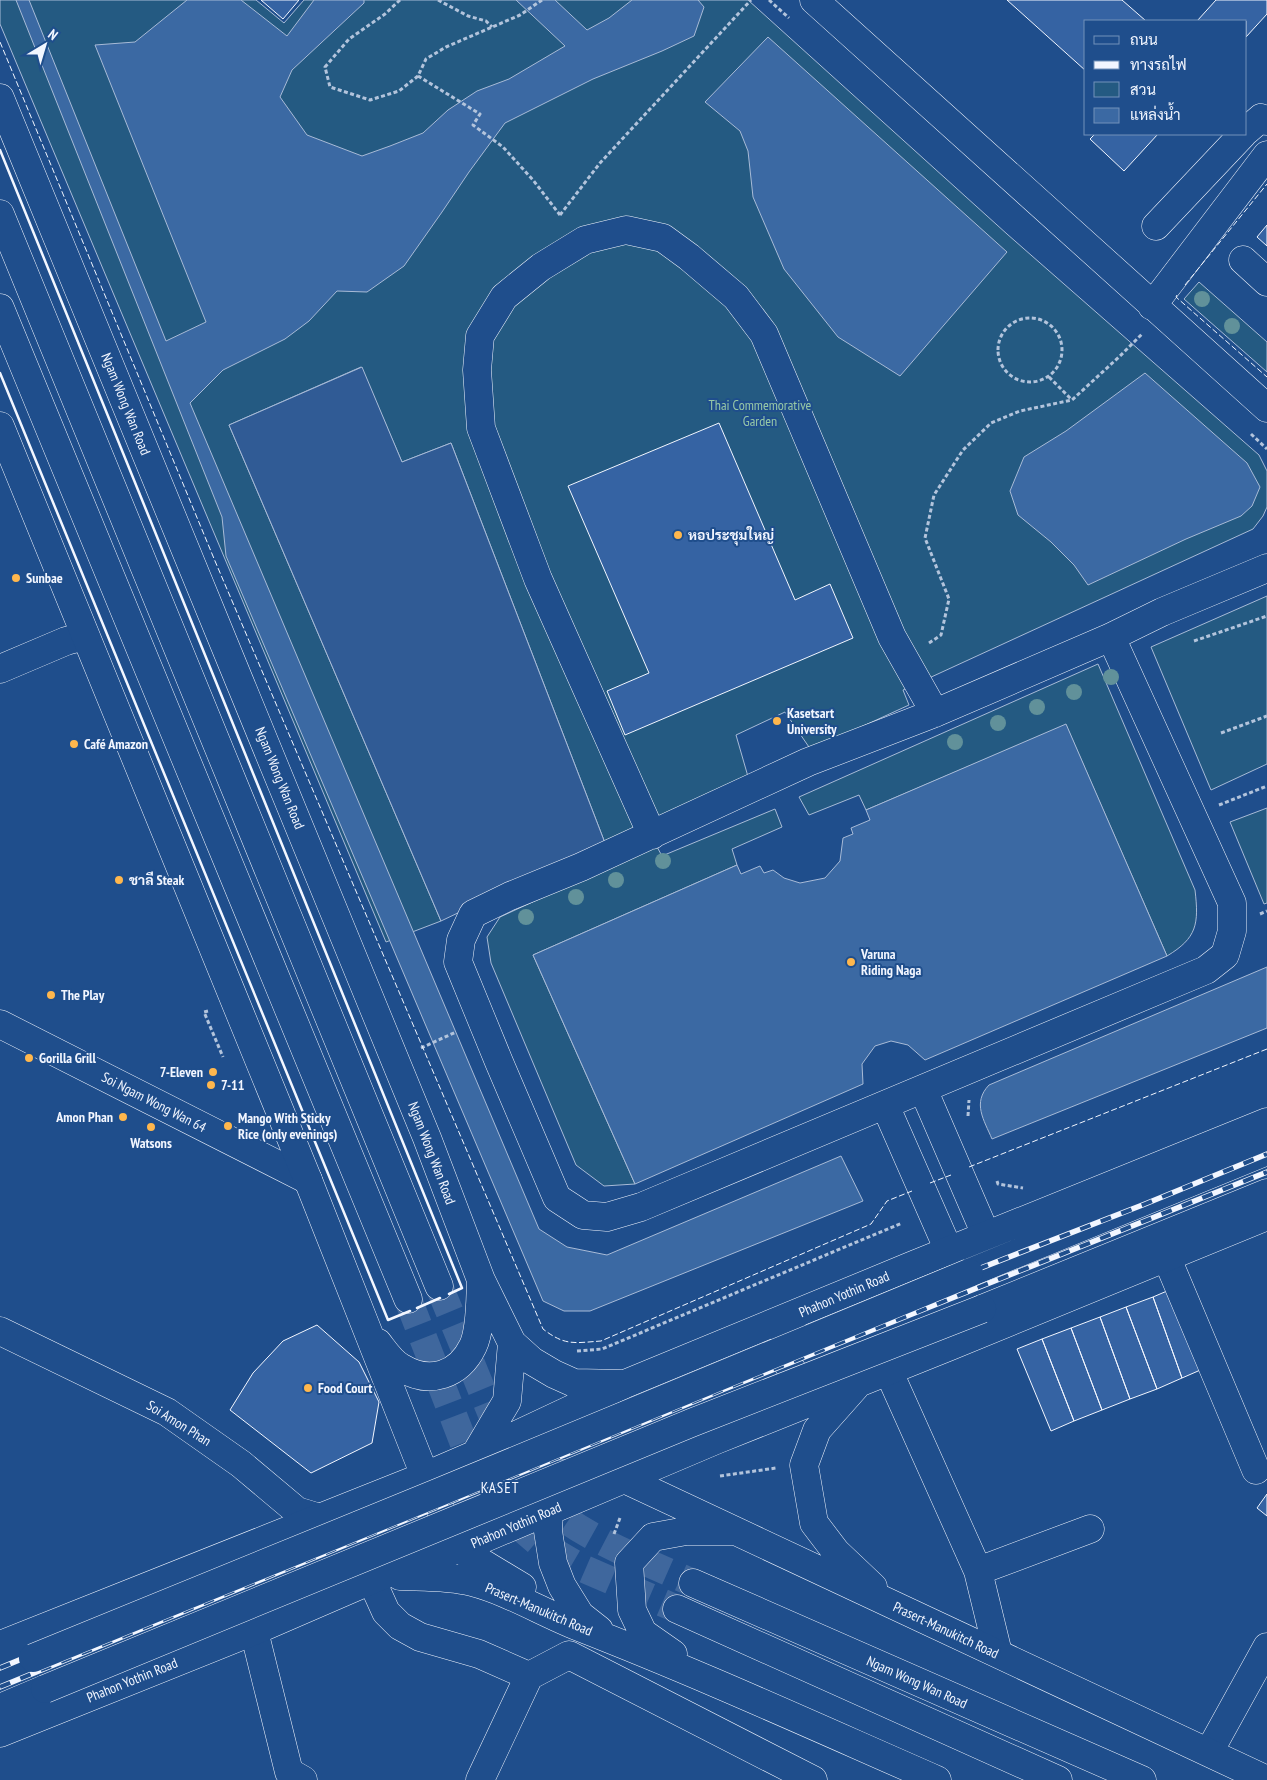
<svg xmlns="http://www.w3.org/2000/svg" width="1267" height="1780" viewBox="0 0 1267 1780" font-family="'PT Sans Narrow',Sarabun,sans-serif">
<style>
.green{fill:#245a82;stroke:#a8bbd7}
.parking{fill:#305b95;stroke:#a8bbd7}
.water{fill:#3b69a3;stroke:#a8bbd7}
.building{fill:#3563a3;stroke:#f2f6ff}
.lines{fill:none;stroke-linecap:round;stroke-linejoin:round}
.major-tunnel{stroke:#3f679d;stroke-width:28;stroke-dasharray:28 14;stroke-linecap:butt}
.minor-casing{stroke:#f2f6ff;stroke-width:29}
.major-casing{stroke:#f2f6ff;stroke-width:29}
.path{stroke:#b3c4dc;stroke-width:3;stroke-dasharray:4 2.5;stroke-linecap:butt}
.minor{stroke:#1f4e8c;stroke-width:28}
.major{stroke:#1f4e8c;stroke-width:28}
.rail-casing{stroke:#f2f6ff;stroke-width:5.5}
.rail{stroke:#1f4e8c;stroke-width:4;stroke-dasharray:11;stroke-linecap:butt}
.major-bridge-casing{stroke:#f2f6ff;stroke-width:29;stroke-linecap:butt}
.major-bridge{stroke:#1f4e8c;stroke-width:28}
.fence{stroke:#f2f6ff;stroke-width:1;stroke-dasharray:6 2.5;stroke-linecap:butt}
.wall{stroke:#f2f6ff;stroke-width:2.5}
.tree{fill:#61919a}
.poi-dot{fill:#ffb74d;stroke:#1f4e8c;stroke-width:2}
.labels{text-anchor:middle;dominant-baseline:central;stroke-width:4;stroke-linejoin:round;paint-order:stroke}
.street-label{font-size:14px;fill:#f2f6ff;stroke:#1f4e8c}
.park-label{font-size:14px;fill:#97c8a6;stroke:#1f4e8c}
.poi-label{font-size:14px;font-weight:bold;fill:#f2f6ff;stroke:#1f4e8c;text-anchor:start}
.neighbourhood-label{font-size:15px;letter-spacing:1px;fill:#f2f6ff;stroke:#1f4e8c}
</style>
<rect width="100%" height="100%" fill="#1f4e8c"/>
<path class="green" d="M0 0H256L284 23 304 0H748L1007 234 1259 455 1267 471V507L1263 516 1253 529 903 690 909 705 811 750 785 712 736 735 749 780 605 843 451 443 402 462 361 367 229 425 441 921 386 942 0 24Z
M1199 282 1267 342V372L1184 299Z
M1267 596V764L1211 790 1151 647Z
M1098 664 1195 890C1199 924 1197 938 1167 956L1066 725 866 810 859 795 809 815 799 797Z
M1267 808V903L1264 904 1230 822Z
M775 809 782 827 732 849 737 865 533 955 635 1184 604 1186 576 1165 491 963 487 937 500 917 656 845 662 856Z"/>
<path class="parking" d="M362 367 402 462 451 443 605 843 441 921 229 425Z"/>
<path class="water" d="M16 0H29L166 341 206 322 95 45 135 42 187 0H241L287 36 314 0H364V3L292 70 280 97 307 135 362 156 390 146 423 133 448 110 477 91 509 79 565 46 516 0H555L587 30 609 18 632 0H698L704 7 694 36 662 51 593 79 505 123 469 172 442 212 404 266 367 292 337 291 309 321 285 339 223 370 190 403 539 1229 567 1247 607 1255 841 1156 863 1201 590 1311H564L543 1301 226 556 222 517Z
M768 37 1007 252 900 376 838 337 784 269 753 197 748 151 740 131 705 102Z
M1145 373 1247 463 1260 487 1252 506 1241 516 1186 539 1088 585 1074 565 1051 542 1018 515 1010 491 1024 457 1066 431Z
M1066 724 1167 956 925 1060 908 1045 891 1041 875 1046 862 1064 863 1084 635 1184 533 955 737 865 741 874 760 866 764 873 773 870 784 878 800 883 825 878 840 861 843 838 853 834 851 828 870 820 866 810Z
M1267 967V1028L992 1139C984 1120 972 1103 989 1085Z"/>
<path class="building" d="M261 0H299L283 19Z
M1007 0H1122L1146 21H1086V71Z
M1216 0H1267V14L1246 37V21H1197Z
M1095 134H1158L1124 171 1090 139Z
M1267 225V246L1257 237Z
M719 423 795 600 830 584 853 638 625 735 607 691 649 673 568 486Z
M1174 1288 1205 1368 1182 1378 1153 1297Z
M1153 1297 1182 1378 1157 1389 1126 1307Z
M1126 1307 1157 1389 1130 1399 1100 1317Z
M1100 1317 1130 1399 1102 1410 1071 1328Z
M317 1325 359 1362 379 1402 372 1443 311 1473 230 1410 253 1373 283 1341Z
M1071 1328 1102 1410 1074 1421 1042 1339Z
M1042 1339 1074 1421 1051 1431 1017 1349Z
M1267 1494V1516L1257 1508Z"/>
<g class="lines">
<path class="major-tunnel" d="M439 1286 502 1439
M408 1299 482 1490 513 1521 539 1543 582 1568 677 1609
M536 1494C573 1535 643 1560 693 1583"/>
<g class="minor-casing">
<path id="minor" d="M814 0 1267 408
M1246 131 1261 118 1267 121
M1156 226 1243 134
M1243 260 1267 282
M1152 306 1267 155
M1111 637 1232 903V931L1225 955 1206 970 641 1207 607 1217 583 1215 557 1198 499 1062 458 962 461 940 473 914 510 896 581 867 808 762 935 713 1111 637 1162 612 1267 568
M0 669 66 641 85 636
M652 835 538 579 481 428 477 370 480 336 504 297 541 267 585 240 626 230 663 238 689 257 736 297 764 334 892 637 935 713
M0 1024 308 1180
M923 1089 986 1235
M885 1105 949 1251
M1166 1256 1256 1470
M0 1331 167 1412 241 1464 297 1511 320 1518
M888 1370 978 1571 998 1653
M978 1571 1090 1529
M372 1581 386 1612 400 1626 420 1637 479 1654 529 1676 480 1780
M254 1631 289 1772 303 1780
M529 1676 569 1655 813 1780
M1209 1752 1267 1647"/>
</g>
<g class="major-casing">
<path id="major" d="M0 98 427 1138 481 1280 512 1343 532 1361 554 1374 574 1383 625 1384
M0 214 439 1286
M0 308 408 1299
M0 426 308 1180 425 1476 457 1545
M969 1273 1267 1151
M982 1309 1267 1193
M792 1328C772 1353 793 1383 822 1387
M378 1343C385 1352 392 1363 402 1368 430 1385 459 1375 473 1346 481 1329 480 1299 481 1280
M856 1386 817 1430 804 1465 814 1523 836 1552 873 1587
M475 1455 507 1401 512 1343
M616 1475 1267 1780
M482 1476 569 1474
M550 1495 548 1531 553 1563 562 1586 580 1615 599 1630
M459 1549 522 1587
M400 1576C424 1577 449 1576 472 1582 510 1592 543 1613 579 1627 700 1674 818 1728 937 1780
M693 1583 1142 1780
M677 1609 1058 1780
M0 1645 425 1476 476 1454 625 1384 911 1266 1267 1122
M673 1654 643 1633 632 1610 629 1563 653 1537 686 1531H730
M0 1671 33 1658
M0 1708 45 1689
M0 1733 254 1631 381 1576 459 1549 716 1440 948 1347 1267 1216"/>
</g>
<path class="path" d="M400 0 385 14 349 39 325 67 330 87 370 100 399 91 418 76 426 59 446 47 520 15 542 0
M438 0 468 16 486 21 492 27
M769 0 789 18
M418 76 480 114 473 125 503 147 533 180 560 215
M560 215 600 163 751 0
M998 350a32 32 0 1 1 64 0a32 32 0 1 1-64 0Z
M1049 377 1071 399
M1251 434 1267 449
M1194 641 1267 616
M929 643 941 635 949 599 925 538 934 495 963 450 991 423 1020 411 1072 400 1120 356 1142 334
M1221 733 1267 716
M1219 805 1267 786
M1260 914 1267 911
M208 1011 204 1012 223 1057
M421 1048 456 1032
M968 1116 969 1100
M997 1181 998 1184 1023 1188
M577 1351 602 1349 902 1223
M720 1476 776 1468
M614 1534 620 1518"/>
<use href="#minor" class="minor"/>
<use href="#major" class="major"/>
<g class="rail-casing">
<path id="rail" d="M0 1668 704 1376 1145 1204 1267 1154
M0 1687 722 1390 1267 1172"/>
</g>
<use href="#rail" class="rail"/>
<g class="major-bridge-casing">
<path id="major-bridge" d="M33 1658 437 1493 969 1273
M45 1689 691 1423 982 1309"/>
</g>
<use href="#major-bridge" class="major-bridge"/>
<path class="fence" d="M0 42 215 561 543 1329C565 1346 574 1343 601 1341L871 1224 887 1201 912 1191
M1185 285 1267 184
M1177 295 1176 297 1267 377
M969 1167 1267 1049
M930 1183 951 1175"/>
<path class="wall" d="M0 150 462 1288 449 1294
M0 373 388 1320 410 1311
M417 1308 440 1298"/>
</g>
<g class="tree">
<circle cx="1202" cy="299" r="8"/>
<circle cx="1232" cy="326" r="8"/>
<circle cx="1111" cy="677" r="8"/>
<circle cx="1074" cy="692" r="8"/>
<circle cx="1037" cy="707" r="8"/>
<circle cx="998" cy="723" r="8"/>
<circle cx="955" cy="742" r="8"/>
<circle cx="663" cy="861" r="8"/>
<circle cx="616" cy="880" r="8"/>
<circle cx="576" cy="897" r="8"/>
<circle cx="526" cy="917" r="8"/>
</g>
<g class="poi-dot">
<circle cx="678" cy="535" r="5"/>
<circle cx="16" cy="578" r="5"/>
<circle cx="777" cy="721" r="5"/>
<circle cx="74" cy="744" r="5"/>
<circle cx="119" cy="880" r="5"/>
<circle cx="851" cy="962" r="5"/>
<circle cx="51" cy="995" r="5"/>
<circle cx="29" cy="1058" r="5"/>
<circle cx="213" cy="1072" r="5"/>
<circle cx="211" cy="1085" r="5"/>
<circle cx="123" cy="1117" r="5"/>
<circle cx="228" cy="1126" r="5"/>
<circle cx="151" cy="1127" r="5"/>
<circle cx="308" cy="1388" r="5"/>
</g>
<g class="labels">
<g class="street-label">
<text transform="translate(126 404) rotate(68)">Ngam Wong Wan Road</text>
<text transform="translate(280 778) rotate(68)">Ngam Wong Wan Road</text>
<text transform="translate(154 1102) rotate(27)">Soi Ngam Wong Wan 64</text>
<text transform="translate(432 1153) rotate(69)">Ngam Wong Wan Road</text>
<text transform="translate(844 1294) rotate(-23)">Phahon Yothin Road</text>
<text transform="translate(179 1423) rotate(32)">Soi Amon Phan</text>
<text transform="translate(516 1525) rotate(-23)">Phahon Yothin Road</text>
<text transform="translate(539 1609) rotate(23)">Prasert-Manukitch Road</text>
<text transform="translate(946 1630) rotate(25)">Prasert-Manukitch Road</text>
<text transform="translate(132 1680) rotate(-22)">Phahon Yothin Road</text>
<text transform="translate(917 1682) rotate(24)">Ngam Wong Wan Road</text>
</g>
<g class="park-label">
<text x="760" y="405">Thai Commemorative<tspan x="760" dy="16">Garden</tspan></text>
</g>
<g class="poi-label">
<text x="688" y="535">หอประชุมใหญ่</text>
<text x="26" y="578">Sunbae</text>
<text x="787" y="713">Kasetsart<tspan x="787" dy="16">University</tspan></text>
<text x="84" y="744">Café Amazon</text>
<text x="129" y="880">ชาลี Steak</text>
<text x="861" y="954">Varuna<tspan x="861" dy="16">Riding Naga</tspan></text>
<text x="61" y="995">The Play</text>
<text x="39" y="1058">Gorilla Grill</text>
<text x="203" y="1072" text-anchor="end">7-Eleven</text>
<text x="221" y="1085">7-11</text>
<text x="113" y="1117" text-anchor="end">Amon Phan</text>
<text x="238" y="1118">Mango With Sticky<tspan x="238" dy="16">Rice (only evenings)</tspan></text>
<text x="151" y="1143" text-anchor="middle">Watsons</text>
<text x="318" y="1388">Food Court</text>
</g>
<g class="neighbourhood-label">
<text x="500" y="1487">KASET</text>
</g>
</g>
<rect x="1084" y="20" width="162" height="115" fill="#1f4e8c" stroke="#7391ba"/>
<rect x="1094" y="36" width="25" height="8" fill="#1f4e8c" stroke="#7391ba"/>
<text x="1130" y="45" font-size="15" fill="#f2f6ff">ถนน</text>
<rect x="1094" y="61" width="25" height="8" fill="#f2f6ff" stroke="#7391ba"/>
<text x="1130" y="70" font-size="15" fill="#f2f6ff">ทางรถไฟ</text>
<rect x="1094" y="82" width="25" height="15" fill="#245a82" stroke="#7391ba"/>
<text x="1130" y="95" font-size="15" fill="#f2f6ff">สวน</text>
<rect x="1094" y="108" width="25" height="15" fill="#3b69a3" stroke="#7391ba"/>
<text x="1130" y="120" font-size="15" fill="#f2f6ff">แหล่งน้ำ</text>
<g transform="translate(45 45) rotate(38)" stroke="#1f4e8c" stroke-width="4" paint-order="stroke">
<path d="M0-4L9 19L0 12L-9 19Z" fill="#f2f6ff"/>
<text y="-8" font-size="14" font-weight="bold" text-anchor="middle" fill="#f2f6ff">N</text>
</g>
</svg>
